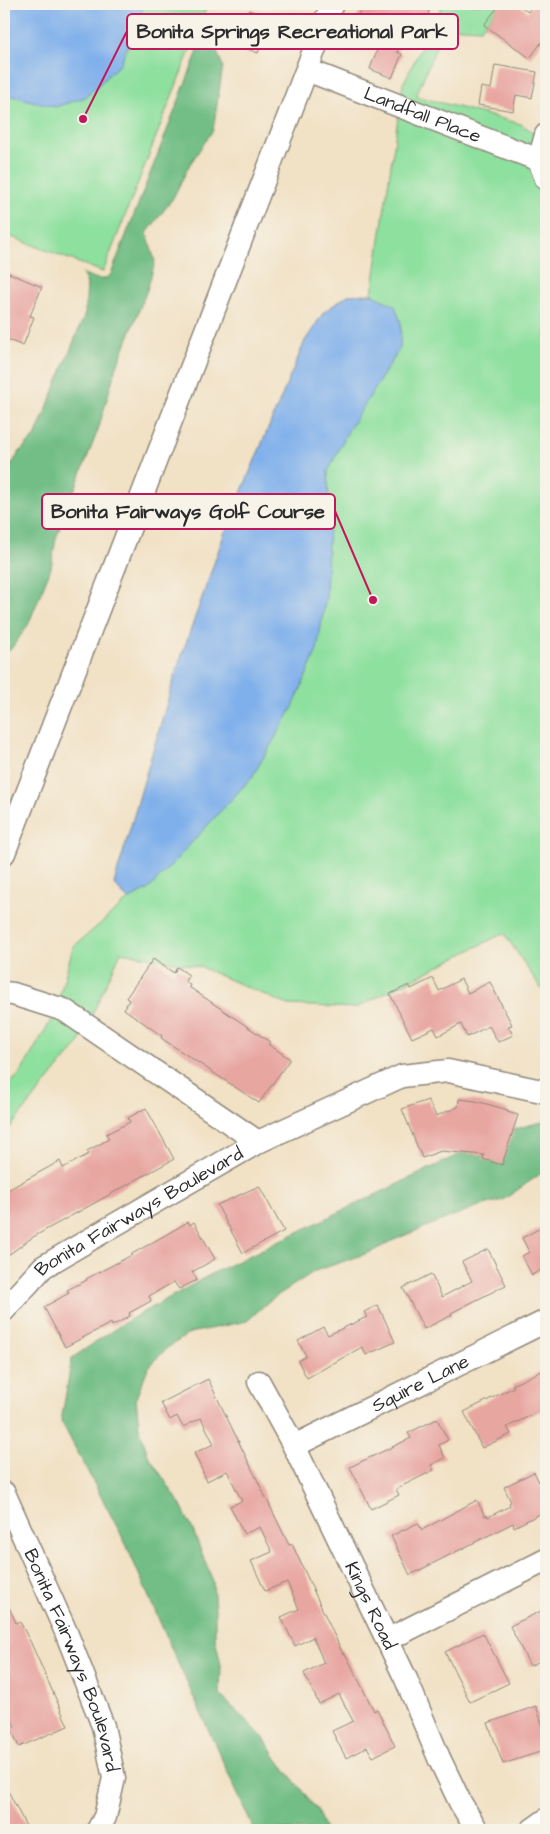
<svg xmlns="http://www.w3.org/2000/svg" width="550" height="1834" viewBox="0 0 550 1834" font-family="'Architects Daughter',sans-serif">
<style>
.green{fill:#8ee09f;stroke:#5c8665}
.forest{fill:#72be86;stroke:#4e7458}
.water{fill:#80b0eb;stroke:#566e8b}
.building{fill:#e8a6a1}
.lines{fill:none;stroke-linecap:round;stroke-linejoin:round}
.minor-casing{stroke:#8e8678;stroke-width:25}
.minor{stroke:#fff;stroke-width:22}
.labels{text-anchor:middle;dominant-baseline:central;stroke-width:5;stroke-linejoin:round;paint-order:stroke}
.street-label{font-size:19px;fill:#2b2b2b;stroke:#f7f3e8}
.leader{fill:none;stroke:#c2185b;stroke-width:2}
.callout-dot{fill:#c2185b;stroke:#f7f3e8;stroke-width:2}
.callout{fill:#f7f3e8;stroke:#c2185b;stroke-width:2}
.callout-label{font-size:20px;text-anchor:middle;font-weight:bold;fill:#2b2b2b}
</style>
<rect width="100%" height="100%" fill="#f7f3e8"/>
<filter id="ink" filterUnits="userSpaceOnUse"><feTurbulence type="fractalNoise" baseFrequency=".02" numOctaves="2"/><feDisplacementMap in="SourceGraphic" scale="10" xChannelSelector="R" yChannelSelector="G"/><feConvolveMatrix kernelMatrix="1 2 1 2 8 2 1 2 1" color-interpolation-filters="sRGB"/></filter>
<filter id="wash" filterUnits="userSpaceOnUse"><feTurbulence type="fractalNoise" baseFrequency=".0096" numOctaves="4" result="noise"/><feDisplacementMap in="SourceGraphic" scale="20" xChannelSelector="R" yChannelSelector="G"/><feGaussianBlur stdDeviation="1.12" result="paint"/><feColorMatrix in="noise" values="0 0 0 0 0 0 0 0 0 0 0 0 0 0 0 0 0 1.4 0 .05"/><feComposite in="paint" operator="in"/></filter>
<g filter="url(#wash)">
<rect width="100%" height="100%" fill="#f1e1c5"/>
<path class="green" d="M4 4H208L103 272 4 234Z
M443 4H500L481 29 444 27 416 96 521 124 546 141V996L504 933 356 1008 288 1005 200 967 121 952 79 1043 4 1135V1088L20 1074 55 1013 73 947 128 900 114 884 176 672 226 529 305 341 324 312 348 295 372 294 403 84Z"/>
<path class="forest" d="M205 33 213 43 223 66 213 130 190 164 173 198 147 233 155 262 147 290 115 371 98 430 56 538 51 568 28 625 11 649 4 655V476L21 450 35 437 85 314 87 284 82 273C92 277 103 284 111 274Z
M546 1121V1170L503 1200 476 1207 398 1238 371 1252 315 1271 269 1301 247 1321 190 1333 167 1348 148 1368 136 1398 139 1427 148 1455 179 1502 192 1528 213 1581 215 1610V1638L221 1665 220 1695 263 1737 278 1760 317 1810 325 1830H254L173 1652 124 1540 61 1421 72 1358 122 1324 217 1271 510 1130Z"/>
<path class="water" d="M4 4H145L120 64 86 97 55 107 4 94Z
M372 294 395 306 401 323 400 348 348 431 328 471 329 522 326 596 317 650 293 707 252 777 148 890 128 900 114 884 176 672 226 529 305 341 324 312 348 295Z"/>
<g id="blocks">
<path class="building" d="M374 4H432L424 24 410 18 397 52 402 54 392 78 370 69 380 42 352 31 361 8 370 12Z
M500 4H518L528 12 534 4H546V36L530 58 484 25Z
M249 10 270 17 268 21 285 27 279 42 264 37 258 53 236 45Z
M495 65 537 72 532 98 516 95 513 111 478 105 481 87 491 89Z
M4 271 42 287 30 316 34 317 23 346 4 338Z
M153 959 174 973 177 967 189 975 185 981 190 985 189 987 270 1042 268 1044 290 1059 259 1103 161 1038 162 1036 124 1009 129 1000 126 998Z
M433 978 439 991 461 979 468 993 490 982 512 1025 508 1026 513 1035 498 1042 489 1026 467 1037 461 1024 438 1036 434 1028 412 1038 390 994 409 985 411 989Z
M459 1099 476 1101 508 1110 507 1112 518 1115 502 1165 483 1159 484 1155 441 1151 422 1158 402 1109 428 1100 436 1116 458 1107Z
M146 1108 174 1159 33 1237 4 1258V1192L60 1161 63 1168 89 1154 87 1151 109 1139 106 1134 130 1122 128 1118Z
M259 1186 284 1231 243 1253 217 1205Z
M188 1222 190 1225 194 1222 215 1259 192 1272 197 1280 179 1289 174 1282 149 1296 151 1301 129 1313 130 1316 112 1326 111 1323 65 1347 44 1307 69 1293 67 1290 87 1280 86 1279 132 1255V1254Z
M546 1225V1267L532 1275 522 1256 529 1252 522 1238Z
M488 1249 506 1285 451 1313 452 1315 424 1329 403 1288 431 1274 442 1297 472 1281 462 1262Z
M378 1305 395 1342 366 1355 362 1347 307 1378 298 1361 306 1356 298 1341 323 1327 328 1335 367 1317 364 1312Z
M546 1369V1408L507 1427 511 1434 482 1448 464 1412 514 1387 512 1385Z
M208 1379 289 1545 292 1544 343 1654 345 1653 374 1711 377 1709 395 1746 373 1757 367 1747 346 1758 332 1731 353 1721 339 1694 319 1704 304 1673 324 1663 313 1637 295 1646 281 1617 299 1609 287 1582 265 1591 251 1561 272 1552 260 1527 244 1534 230 1506 242 1501 227 1471 207 1481 194 1453 214 1444 201 1418 183 1427 177 1416 170 1420 161 1403Z
M437 1419 448 1440 439 1445 445 1458 431 1465 434 1470 396 1489 399 1495 371 1509 350 1467 411 1438 408 1433Z
M534 1472 546 1496V1511L514 1527 513 1523 410 1575 391 1536 418 1523 422 1530 477 1500 485 1516 487 1515 488 1517 510 1506 509 1503 511 1502 504 1487Z
M4 1596 16 1623 20 1622 31 1643 68 1726 19 1747 11 1728 15 1727 4 1702Z
M541 1611 546 1622V1658L530 1666 510 1626Z
M483 1633 509 1683 470 1702 445 1652Z
M536 1706 546 1735V1750L503 1764 488 1723Z
M4 1783 28 1830H4Z"/>
</g>
</g>
<g filter="url(#ink)">
<use href="#blocks" fill-opacity="0" stroke="#8e8678" stroke-width="1"/>
<g class="lines">
<g class="minor-casing">
<g id="minor">
<path id="s1" d="M307 70 539 160"/>
<path d="M539 160 546 135"/>
<path d="M539 160 546 179"/>
<path d="M4 853 332 4"/>
<path d="M4 993 13 994 64 1010 258 1142"/>
<path id="s2" d="M4 1310 43 1267 118 1223 258 1142 402 1076 448 1071 546 1092"/>
<path id="s3" d="M259 1382 294 1446 406 1679 439 1758 460 1802 477 1830"/>
<path id="s4" d="M294 1446 546 1321"/>
<path id="s5" d="M4 1493 66 1632 103 1726 114 1778 105 1817 98 1830"/>
<path d="M387 1640 546 1560"/>
<path d="M532 1830 546 1820"/>
</g>
</g>
<use href="#minor" class="minor"/>
</g>
</g>
<g class="labels">
<g class="street-label">
<text stroke="none"><textPath href="#s1" startOffset="124">Landfall Place</textPath></text>
<text stroke="none"><textPath href="#s2" startOffset="169">Bonita Fairways Boulevard</textPath></text>
<text stroke="none"><textPath href="#s4" startOffset="141">Squire Lane</textPath></text>
<text stroke="none"><textPath href="#s3" startOffset="250">Kings Road</textPath></text>
<text stroke="none"><textPath href="#s5" startOffset="181">Bonita Fairways Boulevard</textPath></text>
</g>
</g>
<path class="leader" d="M83 119L127 31M373 600L335 511"/>
<g class="callout-dot">
<circle cx="83" cy="119" r="5"/>
<circle cx="373" cy="600" r="5"/>
</g>
<g class="callout">
<rect x="127" y="14" width="331" height="35" rx="5"/>
<rect x="42" y="494" width="293" height="35" rx="5"/>
</g>
<g class="callout-label">
<text x="292" y="38">Bonita Springs Recreational Park</text>
<text x="188" y="518">Bonita Fairways Golf Course</text>
</g>
<rect width="550" height="1834" fill="none" stroke="#f7f3e8" stroke-width="20"/>
</svg>
